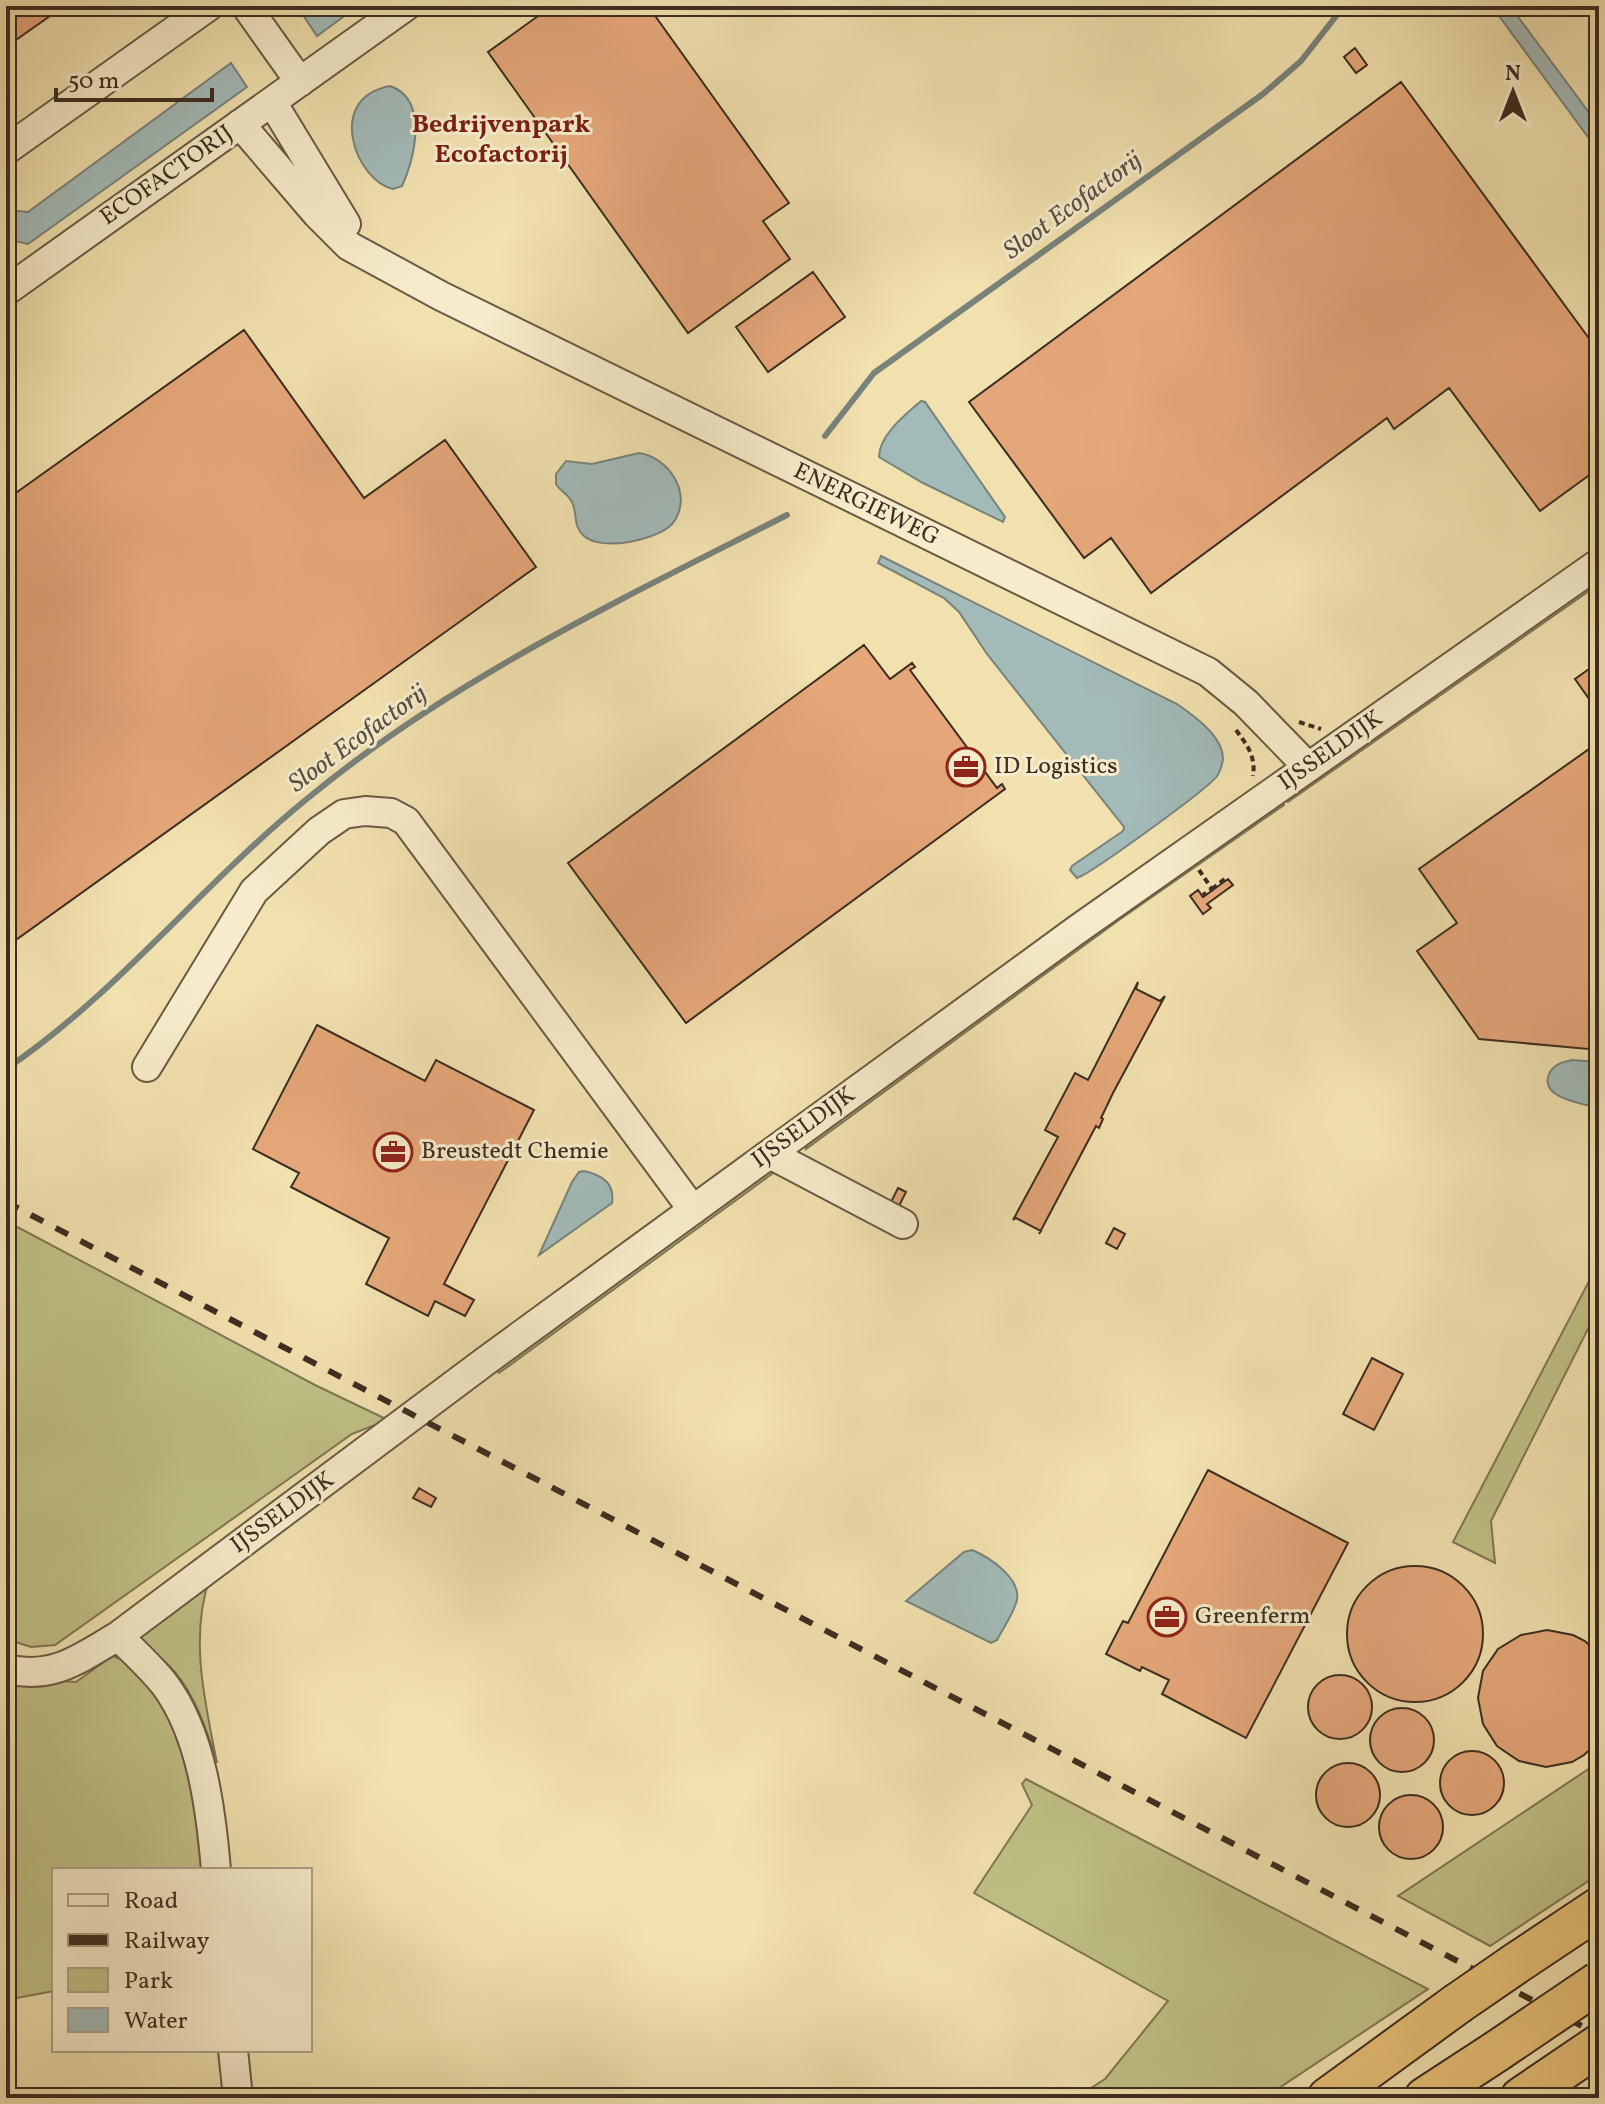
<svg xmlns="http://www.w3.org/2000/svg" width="1605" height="2104" viewBox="0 0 1605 2104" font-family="Vollkorn,serif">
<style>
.green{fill:#c0c186;stroke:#7e7753;stroke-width:2}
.water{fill:#a2bab8;stroke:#79827b;stroke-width:2}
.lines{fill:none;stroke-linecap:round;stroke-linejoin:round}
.stream{stroke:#79827b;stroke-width:6}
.building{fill:#e5a77a;stroke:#3c2d20;stroke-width:2}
.minor-casing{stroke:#695a44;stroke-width:32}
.highway-casing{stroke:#3c2d20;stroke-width:44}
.path{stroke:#3c2d20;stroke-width:4;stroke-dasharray:6 4;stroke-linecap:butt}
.minor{stroke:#f6eccb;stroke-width:28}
.highway{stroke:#e8c078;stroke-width:40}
.rail{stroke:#3c2d20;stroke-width:6;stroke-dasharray:14 14;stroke-linecap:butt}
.highway-bridge-casing{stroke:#3c2d20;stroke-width:44;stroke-linecap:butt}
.highway-bridge{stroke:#e8c078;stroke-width:40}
.labels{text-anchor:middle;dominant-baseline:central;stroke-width:6;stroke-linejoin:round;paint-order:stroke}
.street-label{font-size:24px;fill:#3c2d20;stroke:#f6eccb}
.poi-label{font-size:24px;fill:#3c2d20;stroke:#f6eccb;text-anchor:start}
.neighbourhood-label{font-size:26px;font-weight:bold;fill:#7a1f14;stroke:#f6eccb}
.water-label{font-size:26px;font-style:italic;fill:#565046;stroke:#f6eccb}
</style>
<rect width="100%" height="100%" fill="#f1e1af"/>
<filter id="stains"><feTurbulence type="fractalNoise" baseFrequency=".0025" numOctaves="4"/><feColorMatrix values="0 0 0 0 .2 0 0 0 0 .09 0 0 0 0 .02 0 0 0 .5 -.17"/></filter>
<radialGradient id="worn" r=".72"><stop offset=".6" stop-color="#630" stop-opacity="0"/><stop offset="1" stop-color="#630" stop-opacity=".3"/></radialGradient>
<path class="green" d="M1599 576V584L1288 802 1284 797Z
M1280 799 1284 805 1119 920 806 1149 807 1142Z
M776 1171 499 1373 495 1368 761 1174Z
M6 1221 315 1385 388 1420 352 1434 55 1645 31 1647 6 1639Z
M1599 1262V1307L1491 1521 1495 1563 1453 1542Z
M210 1577C189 1637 205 1702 217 1763 207 1731 196 1697 174 1671 162 1656 143 1647 137 1629Z
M112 1656C124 1659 134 1669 142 1678 189 1726 195 1806 202 1870H54V1991L6 2000V1686L25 1678 76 1682Z
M1599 1762V1874L1490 1946 1398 1896Z
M1026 1779 1428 1989 1264 2098H1075L1105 2079 1168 2001 974 1893 1032 1805 1022 1784Z"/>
<path class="water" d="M315 6H358L317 36 303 15Z
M1489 6H1510L1599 126V152L1499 16Z
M231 63 247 87 28 244 6 239V210L28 212Z
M390 86C429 99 415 158 402 186L393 189C355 180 325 98 390 86Z
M921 401 925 402 1005 517 1003 522 923 483 879 457C879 435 906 414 921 401Z
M639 453C669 457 695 496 672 524 657 540 602 552 584 536 572 525 578 514 572 502 569 495 560 491 556 484V474L566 461 592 464Z
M881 556 1177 704C1193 715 1223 736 1223 759 1222 765 1220 772 1217 776 1207 790 1090 874 1077 878L1070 870 1072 866 1123 831 1124 827 987 654 959 612 944 598 878 563Z
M1572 1060 1599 1062V1108C1584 1104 1536 1098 1550 1072 1555 1064 1563 1062 1572 1060Z
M584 1171C602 1175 615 1183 612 1203L539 1255 572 1182 579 1172Z
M972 1550C989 1557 1021 1578 1017 1600 1014 1613 1003 1628 997 1640L991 1643 906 1601 964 1552Z"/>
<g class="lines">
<path class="stream" d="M825 436 874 373 1263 94 1301 61 1344 6
M6 1069C118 993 203 883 308 798 452 679 622 599 787 515"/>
</g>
<path class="building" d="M6 6H64L6 47Z
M552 6H648L789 203 763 221 790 259 688 333 488 52Z
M1355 48 1367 65 1356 73 1344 57Z
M1401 82 1599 352V468L1540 511 1449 388 1394 429 1387 418 1151 593 1111 538 1084 558 969 402Z
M813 272 845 317 768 372 736 327Z
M244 330 364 498 445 440 536 567 6 947V500Z
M864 645 890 679 912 663 915 667 910 670 997 788 1002 784 1005 789 686 1023 568 863Z
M1599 662V713L1575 679Z
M1599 742V1050L1479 1039 1417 951 1457 923 1419 869Z
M1228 879 1233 885 1207 904 1211 908 1203 914 1190 896 1198 890 1203 897Z
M1138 982 1136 989 1160 1001 1165 996 1113 1093 1101 1118 1103 1119 1099 1128 1096 1126 1039 1234 1041 1231 1016 1218 1013 1220 1058 1137 1045 1130 1075 1073 1088 1080Z
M317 1025 425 1081 436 1060 534 1110 444 1284 474 1300 465 1316 435 1301 428 1316 366 1284 389 1238 291 1187 299 1173 253 1149Z
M898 1188 906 1192 899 1206 891 1202Z
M1114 1228 1125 1234 1117 1249 1106 1243Z
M1372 1358 1403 1374 1374 1430 1343 1414Z
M1208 1470 1348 1543 1246 1738 1162 1694 1169 1680 1142 1667 1140 1671 1106 1654 1123 1621 1128 1623Z
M419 1488 436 1498 431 1507 413 1498Z
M1347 1634a68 68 0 1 1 136 0a68 68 0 1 1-136 0Z
M1547 1630 1573 1635 1585 1641 1599 1655V1741L1584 1755 1572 1762 1546 1767 1519 1761 1497 1746 1483 1724 1478 1698 1483 1671 1498 1649 1521 1635Z
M1308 1707a32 32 0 1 1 64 0a32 32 0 1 1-64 0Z
M1370 1740a32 32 0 1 1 64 0a32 32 0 1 1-64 0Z
M1440 1783a32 32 0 1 1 64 0a32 32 0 1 1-64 0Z
M1316 1795a32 32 0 1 1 64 0a32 32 0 1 1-64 0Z
M1379 1827a32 32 0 1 1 64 0a32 32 0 1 1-64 0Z"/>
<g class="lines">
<g class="minor-casing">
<path id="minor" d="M246 6 300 82
M272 102 346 224
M240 124 317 214 349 246 441 296 1208 672 1246 703 1308 767
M6 150 209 6
M6 291 406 6
M147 1067 254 891 319 831 344 814 365 811 391 813 406 821 693 1210
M770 1154 903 1224
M118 1636C134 1652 151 1667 165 1685 202 1735 211 1811 216 1870
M6 1669C53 1680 79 1659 118 1636L487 1360 1078 929 1599 563
M233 2050 238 2098"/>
</g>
<g class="highway-casing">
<path id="highway" d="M1515 1964 1599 1908
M1328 2098 1457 2004
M1425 2098 1497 2051
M1521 2098 1599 2045"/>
</g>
<path class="path" d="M1299 722 1321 729
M1236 730C1247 745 1256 756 1253 776
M1199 870 1212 889 1203 895
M1212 889 1226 878"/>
<use href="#minor" class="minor"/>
<use href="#highway" class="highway"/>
<path class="rail" d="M6 1202 1599 2035"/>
<g class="highway-bridge-casing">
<path id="highway-bridge" d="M1457 2004 1515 1964
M1497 2051 1599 1982"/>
</g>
<use href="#highway-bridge" class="highway-bridge"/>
</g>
<defs>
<g id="office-ring" transform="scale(2)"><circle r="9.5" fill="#f6eccb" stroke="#8f2418" stroke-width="1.5"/><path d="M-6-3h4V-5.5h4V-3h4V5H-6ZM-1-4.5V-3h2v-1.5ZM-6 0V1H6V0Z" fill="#8f2418"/></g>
</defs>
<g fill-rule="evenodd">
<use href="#office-ring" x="966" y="767"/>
<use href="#office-ring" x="393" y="1152"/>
<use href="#office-ring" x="1167" y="1617"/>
</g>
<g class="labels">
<g class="street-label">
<text transform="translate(167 176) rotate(-35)">ECOFACTORIJ</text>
<text transform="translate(866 505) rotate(26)">ENERGIEWEG</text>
<text transform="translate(1331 751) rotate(-35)">IJSSELDIJK</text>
<text transform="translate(804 1128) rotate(-36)">IJSSELDIJK</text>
<text transform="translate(283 1513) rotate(-36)">IJSSELDIJK</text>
</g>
<g class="poi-label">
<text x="994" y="767">ID Logistics</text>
<text x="421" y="1152">Breustedt Chemie</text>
<text x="1195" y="1617">Greenferm</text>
</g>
<g class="neighbourhood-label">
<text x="501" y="125">Bedrijvenpark<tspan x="501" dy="30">Ecofactorij</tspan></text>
</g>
<g class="water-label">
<text transform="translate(1073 206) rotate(-36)">Sloot Ecofactorij</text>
<text transform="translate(358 739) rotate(-36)">Sloot Ecofactorij</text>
</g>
</g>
<rect width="1605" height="2104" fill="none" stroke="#f1e1af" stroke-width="32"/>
<rect x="8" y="8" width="1589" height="2088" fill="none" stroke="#3c2d20" stroke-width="4"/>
<rect x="16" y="16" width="1573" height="2072" fill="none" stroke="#3c2d20" stroke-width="2"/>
<rect x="52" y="1868" width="260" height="184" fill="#f6eccb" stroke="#aca087" stroke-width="2"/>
<rect x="68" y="1894" width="40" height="12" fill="#f6eccb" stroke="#aca087" stroke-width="2"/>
<text x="124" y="1908" font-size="24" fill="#3c2d20">Road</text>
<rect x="68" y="1934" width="40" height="12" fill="#3c2d20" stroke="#aca087" stroke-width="2"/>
<text x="124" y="1948" font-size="24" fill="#3c2d20">Railway</text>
<rect x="68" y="1968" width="40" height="24" fill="#c0c186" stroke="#aca087" stroke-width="2"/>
<text x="124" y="1988" font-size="24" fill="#3c2d20">Park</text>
<rect x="68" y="2008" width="40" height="24" fill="#a2bab8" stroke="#aca087" stroke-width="2"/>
<text x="124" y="2028" font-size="24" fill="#3c2d20">Water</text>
<g transform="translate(1513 92)" stroke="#f6eccb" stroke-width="6" paint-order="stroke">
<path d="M0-6L14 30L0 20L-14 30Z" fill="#3c2d20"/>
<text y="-12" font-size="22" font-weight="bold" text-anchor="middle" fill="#3c2d20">N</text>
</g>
<path d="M56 88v12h156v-12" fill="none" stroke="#3c2d20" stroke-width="4"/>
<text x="68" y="88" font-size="24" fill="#3c2d20" stroke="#f6eccb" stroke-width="6" paint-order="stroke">50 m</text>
<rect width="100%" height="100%" filter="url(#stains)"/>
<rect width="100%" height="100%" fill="url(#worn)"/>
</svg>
